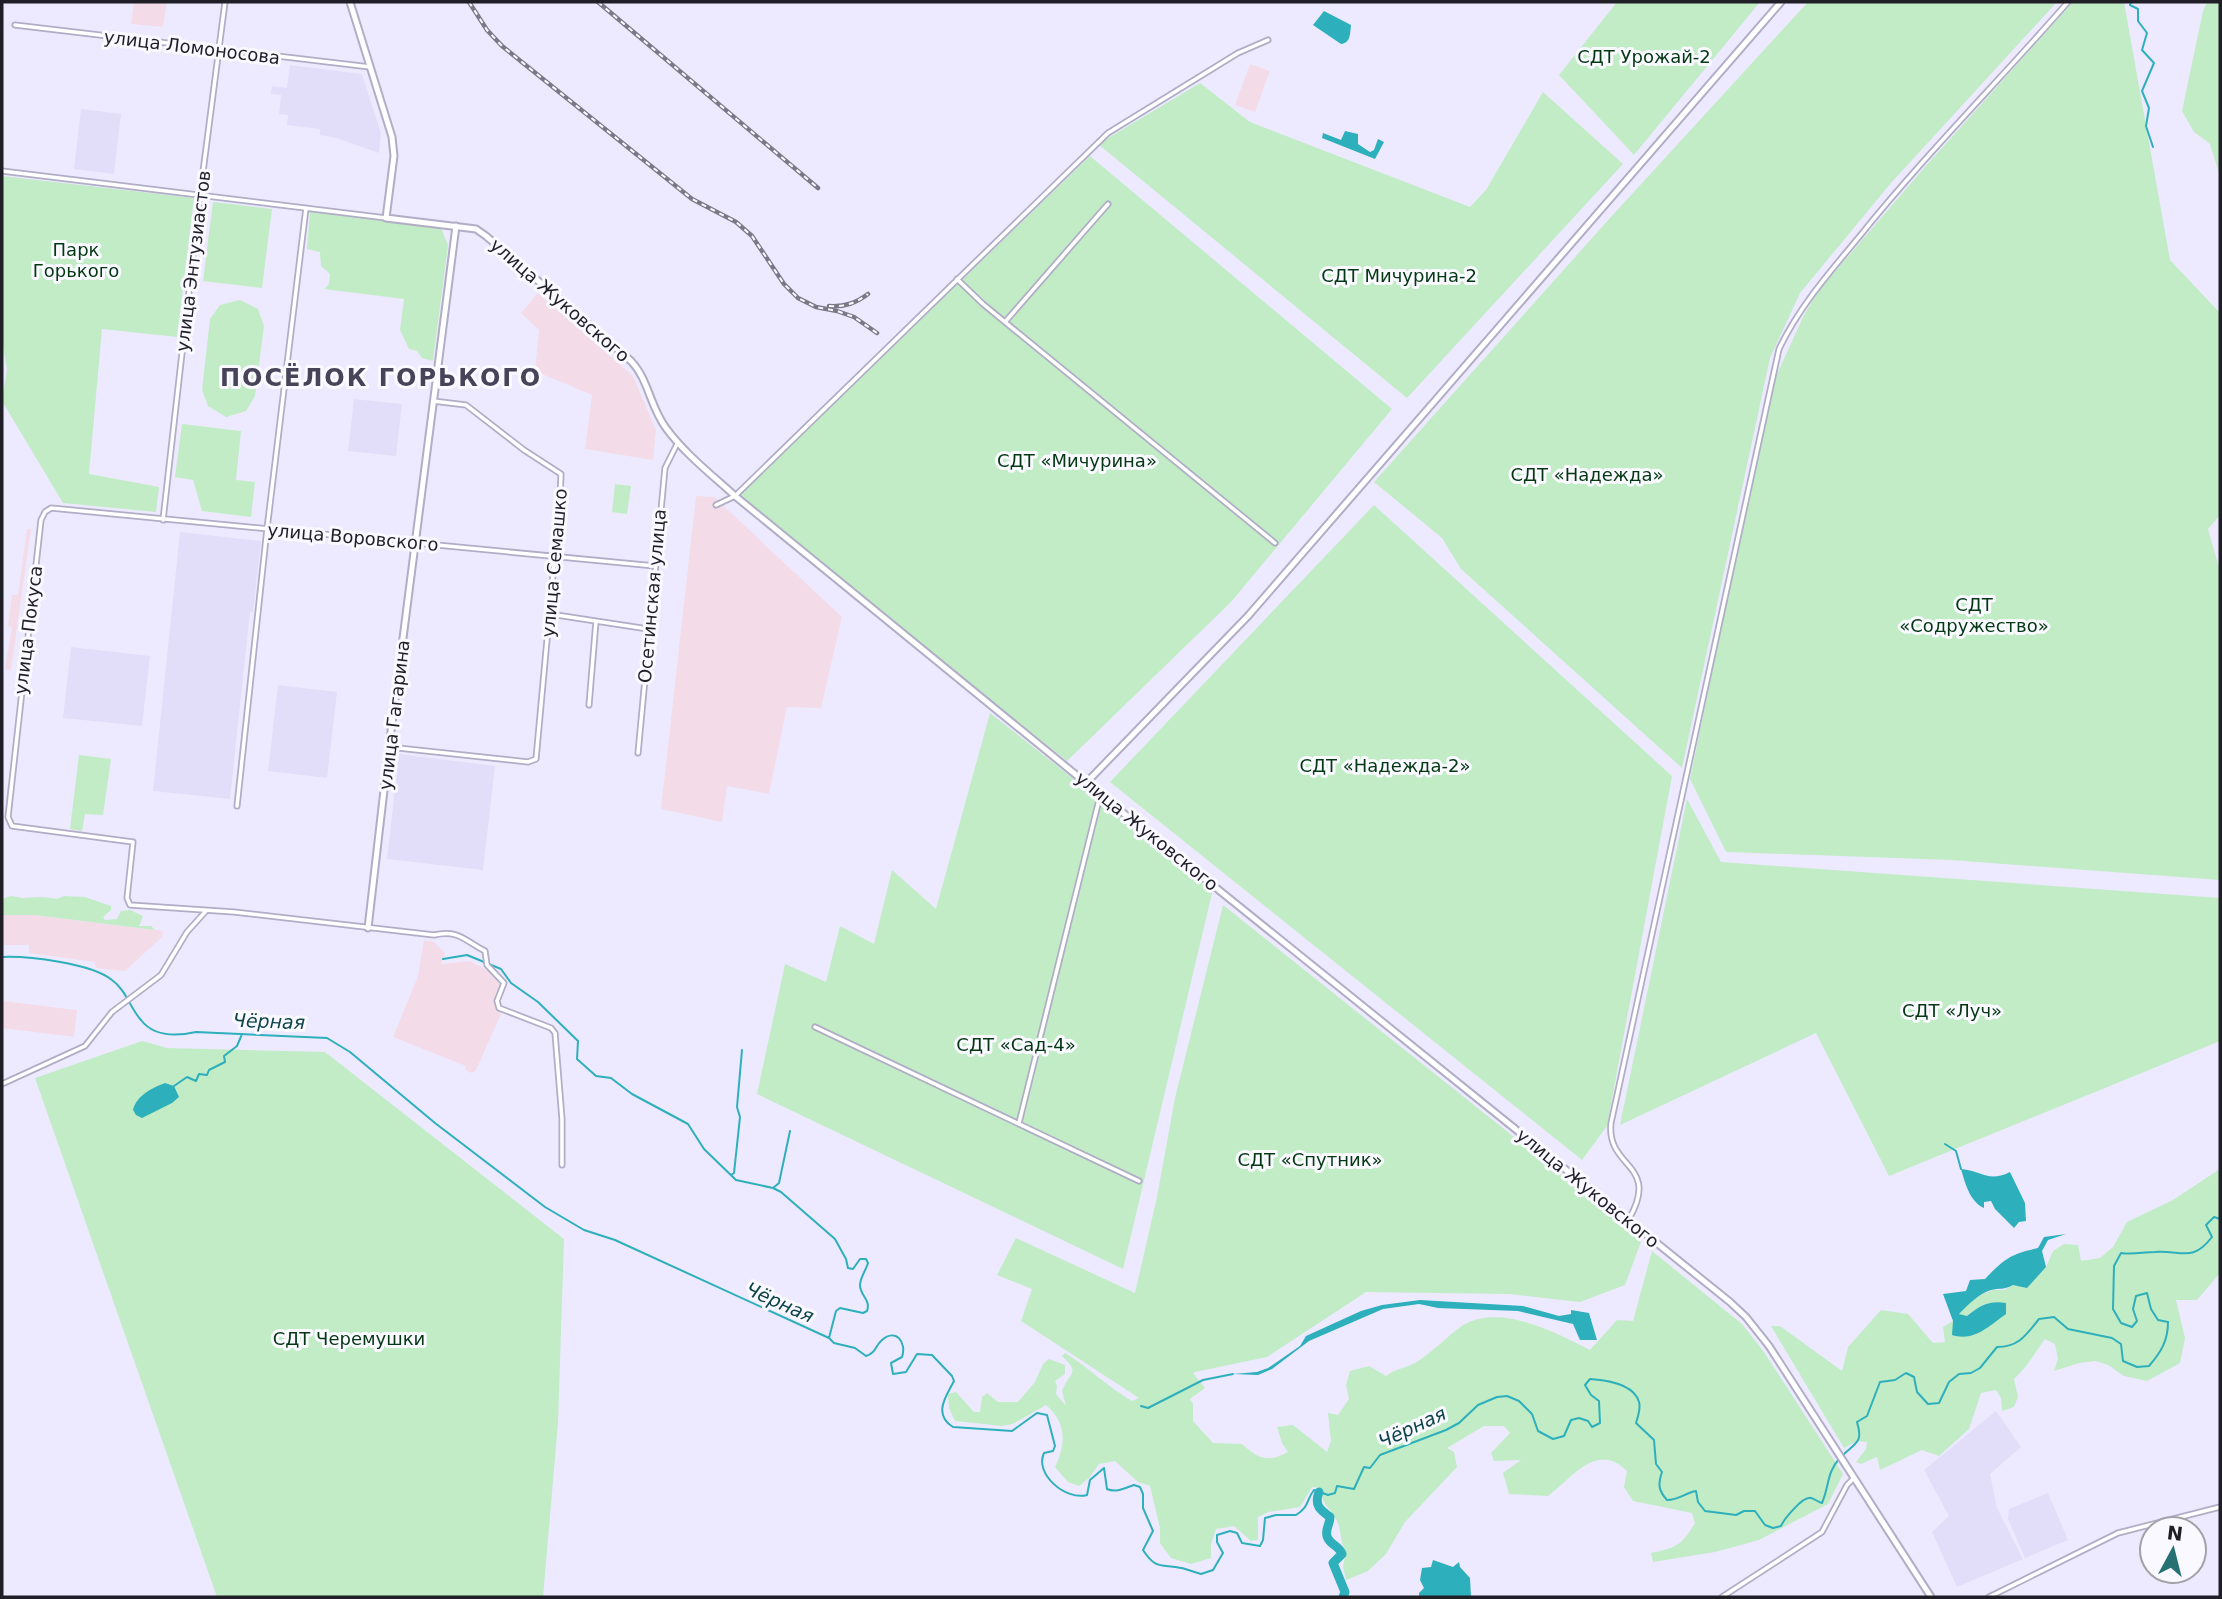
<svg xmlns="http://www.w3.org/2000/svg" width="2222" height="1599" viewBox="0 0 2222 1599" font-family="'DejaVu Sans',sans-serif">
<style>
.industrial{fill:#f3dce8}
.built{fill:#e2def9}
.green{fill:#c1ecc6}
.water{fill:#2eafbc}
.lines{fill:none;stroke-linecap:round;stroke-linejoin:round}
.stream{stroke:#2eafbc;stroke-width:2}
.river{stroke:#2eafbc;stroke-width:9}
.minor-casing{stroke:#b1adc6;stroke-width:7}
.tertiary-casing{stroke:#b1adc6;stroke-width:9}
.secondary-casing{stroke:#b1adc6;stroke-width:9}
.minor{stroke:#fff;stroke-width:3.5}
.tertiary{stroke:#fff;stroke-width:5}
.secondary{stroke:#fff;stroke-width:5}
.rail-casing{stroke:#7b7987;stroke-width:4.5}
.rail{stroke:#faf9ff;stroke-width:2;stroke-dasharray:5;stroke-linecap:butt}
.labels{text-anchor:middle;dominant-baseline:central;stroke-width:6;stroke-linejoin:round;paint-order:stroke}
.street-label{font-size:18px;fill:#201f28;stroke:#faf9ff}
.park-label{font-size:18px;fill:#033813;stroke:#faf9ff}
.water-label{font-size:19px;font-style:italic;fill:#0c444a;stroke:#faf9ff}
.district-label{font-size:24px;font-weight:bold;letter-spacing:2px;fill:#474358;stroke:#faf9ff}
</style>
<rect width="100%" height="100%" fill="#edeaff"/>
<path class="industrial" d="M134 2H167L163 27 131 24Z
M1250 64 1270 71 1255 112 1235 105Z
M538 293 633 376 656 430 653 460 585 449 592 395 535 371 539 330 521 313Z
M696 496 714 497 842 617 821 708 787 707 769 794 727 786 722 822 661 809Z
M27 529H31L11 670 5 669 12 627 8 626 12 595H18Z
M2 915H35L163 931 162 937 125 971 96 968 95 962 29 953V945H2Z
M424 940 434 942 445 953 441 964 470 961 502 978 503 985 498 1002 501 1014 476 1070 472 1073 465 1070 466 1066 393 1037 418 976Z
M2 1001 77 1010 74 1037 2 1028Z"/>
<path class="built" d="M290 65 362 74 381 133 379 153 336 138 320 135V129L287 125 288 115 279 114 281 95 271 94 272 86 287 88Z
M81 109 121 114 114 174 74 169Z
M354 399 402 404 396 456 348 451Z
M180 532 261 541 253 612H250L230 799 153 791Z
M71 647 150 656 142 726 63 718Z
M278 685 337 692 327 778 268 771Z
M399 754 495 766 483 870 387 859Z
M1996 1411 2021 1447 1990 1474 1997 1508 2023 1559 1957 1587 1932 1532 1949 1516 1924 1470Z
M2048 1493 2068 1540 2025 1558 2008 1519 2009 1509Z"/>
<path class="green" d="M1617 2H1760L1634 155 1559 75Z
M1808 2H2057L1891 183 1800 293 1770 358 1682 768 1461 569 1442 538 1374 482 1610 218Z
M2073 2H2124L2170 260 2220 313V515L2208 529 2220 571V880L1951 860 1726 852 1690 779 1771 387 1805 313 1820 289 1924 168Z
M2207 2H2220V176L2210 144 2194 132 2182 111 2203 11Z
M1200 83 1250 122 1470 207 1486 190 1543 92 1623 164 1407 398 1098 144Z
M1090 156 1392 409 1231 602 1067 761 748 510 739 496Z
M2 176 194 198 177 337 102 329 89 474 159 487 156 512 63 503 2 401 7 370 2 339Z
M213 202 272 209 262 288 203 281Z
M310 211 441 228 448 245 433 361 422 358 417 351 409 349 400 330 404 299 324 289 329 284 330 274 321 266 320 252 307 249Z
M240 300 258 309 264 326 255 396 246 411 226 417 208 406 202 390 210 319 220 305Z
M182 424 241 431 236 480 255 482 251 517 202 511 193 480 175 477Z
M615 484 631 486 627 514 612 512Z
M1374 505 1672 776 1607 1126 1582 1160 1110 782Z
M990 713 1213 889 1123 1269 757 1094 785 964 826 982 840 926 874 944 892 870 936 909Z
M79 755 111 759 103 815 85 814 82 831 70 829Z
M1687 799 1721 862 2220 898V1041L1889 1176 1816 1033 1620 1125Z
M11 896 22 898 43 897 57 899 64 896 85 897 111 906V910L103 917 105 920 117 919 121 911 130 910 143 916 139 926H151L155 930 35 915H2V899Z
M1223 905 1642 1239 1625 1285 1580 1302 1509 1294 1366 1292 1267 1357 1195 1372 1193 1373 1205 1388 1190 1399 1193 1404V1421L1213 1443 1242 1444C1258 1459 1268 1463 1288 1452L1282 1443 1277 1427 1293 1425 1327 1452 1331 1441 1328 1413 1338 1415 1349 1399 1346 1385 1350 1371 1369 1366 1386 1376C1395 1369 1405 1368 1415 1363 1432 1353 1446 1337 1462 1326 1499 1302 1557 1333 1590 1350L1617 1320 1633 1321 1652 1251 1742 1324 1764 1352 1843 1474 1828 1504 1759 1540 1715 1552 1653 1562 1651 1553C1676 1548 1682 1545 1695 1523L1692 1513 1633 1501 1624 1487 1627 1471C1597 1441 1573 1477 1548 1496L1509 1494 1503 1473 1521 1460 1494 1461 1491 1453 1510 1433 1504 1426H1484L1447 1448 1454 1452 1457 1467 1405 1522 1386 1554 1368 1571 1346 1580 1343 1567 1346 1552C1339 1539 1342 1530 1336 1519 1327 1502 1324 1511 1321 1488L1312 1487 1300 1507 1269 1512 1258 1517V1540L1251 1541 1234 1526 1216 1529 1211 1544V1558L1191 1564 1171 1558 1160 1543V1528L1150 1486 1138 1482 1115 1461 1099 1464 1089 1478 1079 1486 1068 1482 1055 1467C1066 1444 1067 1423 1046 1405L1013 1424 1002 1426 955 1421 949 1408 948 1394 956 1392 974 1412H980L982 1397 987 1393 998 1402H1018L1035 1382 1043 1364 1049 1359 1065 1365V1374L1055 1381 1057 1386 1056 1394 1066 1406 1062 1391C1070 1371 1081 1374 1062 1356L1065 1353C1089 1368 1108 1387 1132 1401L1139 1398 1021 1321 1032 1289 997 1275 1016 1238 1135 1293 1157 1197 1175 1098Z
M142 1041 167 1048 325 1052 564 1239 558 1423 543 1597H217L35 1078Z
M2220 1169V1273L2197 1300H2176L2185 1338 2180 1363 2147 1381 2124 1376 2108 1365 2096 1361 2079 1363 2054 1371 2058 1359 2055 1344 2045 1339C2034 1354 2028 1366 2014 1379L2018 1397 2014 1407 2002 1411 2001 1398 1996 1390 1981 1393 1969 1429 1939 1456 1922 1450 1880 1470 1877 1457 1861 1464 1856 1462 1866 1449 1867 1442 1857 1441 1844 1448 1771 1326H1780L1842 1371 1848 1347 1881 1310 1908 1314 1933 1343 1945 1342 1943 1327 1953 1321 2006 1304C1990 1300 1980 1305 1967 1316L1958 1314 1975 1298 1992 1290H2004L2046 1267 2053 1251 2064 1244 2078 1245 2081 1261 2100 1258 2113 1247 2127 1222 2173 1200Z"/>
<path class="water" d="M1324 11 1351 25C1350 33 1351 43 1341 44L1313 25Z
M1345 131 1358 134V144L1370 152 1374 150 1378 139 1384 142 1375 159 1322 138 1323 133 1341 140Z
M165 1083 174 1086 179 1097 172 1103 142 1118 136 1115 133 1110C137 1095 152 1088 165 1083Z
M1961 1169C1983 1171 1988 1183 2010 1172L2025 1203 2026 1221 2019 1222 2014 1228 1995 1209 1991 1201 1984 1202V1208C1970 1202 1965 1183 1961 1169Z
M2066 1234 2048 1240 2042 1251 2046 1267 2027 1288 2013 1285C2005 1290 1999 1288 1991 1290 1978 1294 1968 1305 1959 1314L1967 1316C1980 1305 1990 1300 2006 1303V1314C1989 1326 1974 1342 1952 1335L1953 1321 1943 1294 1966 1291 1970 1280 1985 1279C2004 1259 2010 1254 2038 1248L2044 1237Z
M1420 1300 1523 1306 1559 1316 1571 1314V1310L1589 1313 1597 1340H1580L1573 1324 1518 1311 1438 1308 1419 1304 1383 1309 1309 1341 1272 1369 1258 1375 1233 1374 1257 1372 1268 1368 1300 1346 1306 1336 1361 1311 1382 1305Z
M1433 1560 1453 1567 1459 1562 1460 1567 1470 1578 1471 1597H1419V1593L1424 1588 1420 1580 1422 1568 1431 1567Z"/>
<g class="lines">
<path class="stream" d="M2131 2 2130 5 2138 9V21L2147 33 2142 50 2154 63 2142 91 2149 108 2146 126 2153 147
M2 957C28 956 91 963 112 980 126 990 130 1008 141 1020 154 1037 178 1036 196 1032L327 1038 350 1052 435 1123 545 1207 584 1230 615 1240 829 1338 834 1343 855 1348 866 1356C876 1353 875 1346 882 1340 896 1328 907 1342 902 1357L891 1363 893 1374 906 1372 917 1354 932 1355 952 1376 954 1381C947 1395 932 1414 953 1427L1012 1431 1037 1413 1047 1415 1055 1446 1053 1451 1044 1453C1034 1474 1066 1501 1087 1495L1090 1480 1104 1468 1107 1489C1116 1493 1125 1488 1134 1485L1140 1487 1143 1494V1508L1153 1531 1143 1550C1156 1570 1161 1564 1181 1568
M443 959 467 955 501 969 511 983 538 1002 578 1041 577 1059 596 1076 611 1078 632 1094 688 1124 704 1149 736 1180 773 1188 781 1192 835 1239 846 1259 848 1268 853 1269 860 1259H866L868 1263C866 1270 860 1278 860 1285 860 1296 871 1299 867 1311L863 1313 840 1308 836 1311 829 1338
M174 1086 187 1077 196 1081 199 1074 207 1075 209 1070 225 1062 224 1056 237 1046 242 1034
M1945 1144 1956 1151 1961 1169
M731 1175 734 1173 740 1117 737 1107 742 1050
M773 1188 779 1183 790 1131
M1141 1406 1148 1408 1203 1380 1233 1374
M1843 1455C1857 1442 1863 1442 1857 1422L1867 1416 1880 1382 1895 1380 1906 1373 1914 1377 1917 1392 1928 1404 1939 1403 1949 1382 1959 1374 1971 1373 1980 1368 1997 1347C2019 1347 2026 1335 2039 1319L2054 1317 2068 1329 2112 1338 2121 1344 2123 1361 2137 1367 2149 1366C2161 1352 2168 1341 2168 1322L2158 1320 2151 1309 2147 1293 2136 1296 2133 1309 2137 1321 2132 1327 2121 1323 2113 1309 2114 1266 2121 1253C2134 1255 2143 1252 2155 1252 2182 1250 2192 1263 2212 1237L2206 1225 2214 1217 2220 1219
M1182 1568 1201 1574 1213 1570 1223 1553 1217 1542V1535L1230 1531 1237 1533 1242 1543 1260 1546 1263 1540 1265 1518 1276 1515H1296C1310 1506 1306 1500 1314 1490L1328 1495 1335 1493 1337 1486 1354 1489 1364 1467 1370 1468 1380 1455 1446 1430 1459 1423 1478 1405 1497 1397 1507 1396 1519 1401 1532 1414 1538 1431 1553 1439 1564 1436 1571 1420 1579 1418 1588 1421 1592 1427 1600 1423 1599 1401 1591 1395 1585 1385 1590 1379C1605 1380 1634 1384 1639 1402 1641 1409 1638 1416 1636 1423L1654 1440 1656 1464 1662 1472C1658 1484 1658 1490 1667 1500 1679 1500 1685 1493 1696 1491L1698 1502 1705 1511 1736 1515 1744 1511H1755L1765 1525 1773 1528 1781 1526C1784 1519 1803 1496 1811 1498 1815 1499 1818 1502 1822 1503 1829 1487 1827 1472 1839 1459"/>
<path class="river" d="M1319 1492C1314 1505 1320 1510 1330 1517 1330 1524 1325 1529 1327 1536 1329 1545 1339 1545 1342 1554L1333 1563 1345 1592 1343 1597"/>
<g class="minor-casing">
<path id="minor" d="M15 25 370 67
M2 171 386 218
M957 279 983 304 1275 543
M1005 322 1108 204
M716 505 735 496 1108 133 1238 53 1268 40
M163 520 200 195 225 2
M550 614 648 629
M589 705 596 621
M389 747 528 762 536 759 560 499 561 474 524 450 466 405 433 401
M638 753 665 468 678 442
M237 806 267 529 306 208
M815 1027 1139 1181
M2 1084 85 1046 112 1012 161 975 187 932 206 911
M1019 1123 1100 796
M562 1165V1119L555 1033 551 1028 499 1008 497 1001 504 983 487 965 485 951C465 941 458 929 434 935L234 912 130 905 127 898 133 842 12 826 8 817 41 520 45 512 51 508 655 566
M1629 1219C1661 1163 1606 1169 1611 1123L1779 349C1799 307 1829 273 1859 237 1925 155 1999 81 2068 2
M1722 1597 1822 1532 1847 1485 1854 1478
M1989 1597 2118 1533 2220 1507"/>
</g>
<g class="tertiary-casing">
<path id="tertiary" d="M1086 783 1248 616 1781 2
M368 928 389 747 456 226"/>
</g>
<g class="secondary-casing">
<path id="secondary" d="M350 2 392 137 394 156 386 218 468 228 476 229 486 236 631 361C649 380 650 407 666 428 684 453 712 475 735 496L1086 783 1730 1302 1746 1317 1769 1346 1931 1597"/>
</g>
<use href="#minor" class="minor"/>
<use href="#tertiary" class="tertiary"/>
<use href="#secondary" class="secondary"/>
<g class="rail-casing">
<path id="rail" d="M469 2 487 30 502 46 692 199 736 222 752 236 784 284 798 298 816 307 837 311 854 317 877 333
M598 2 818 188
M829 306C845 307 856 303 868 294"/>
</g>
<use href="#rail" class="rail"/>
</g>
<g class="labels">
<g class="street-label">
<text transform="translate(192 47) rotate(7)">улица Ломоносова</text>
<text transform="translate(193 261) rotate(-83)">улица Энтузиастов</text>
<text transform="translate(560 300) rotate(41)">улица Жуковского</text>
<text transform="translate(353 537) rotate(5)">улица Воровского</text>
<text transform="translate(554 563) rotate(-85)">улица Семашко</text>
<text transform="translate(652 596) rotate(-85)">Осетинская улица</text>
<text transform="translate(28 630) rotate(-83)">улица Покуса</text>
<text transform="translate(394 715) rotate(-83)">улица Гагарина</text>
<text transform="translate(1147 831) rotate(39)">улица Жуковского</text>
<text transform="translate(1588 1188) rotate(39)">улица Жуковского</text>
</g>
<g class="park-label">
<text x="1644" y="56">СДТ Урожай-2</text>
<text x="76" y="249">Парк<tspan x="76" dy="21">Горького</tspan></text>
<text x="1399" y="275">СДТ Мичурина-2</text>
<text x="1077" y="460">СДТ «Мичурина»</text>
<text x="1587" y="474">СДТ «Надежда»</text>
<text x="1974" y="604">СДТ<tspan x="1974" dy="21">«Содружество»</tspan></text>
<text x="1385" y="765">СДТ «Надежда-2»</text>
<text x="1952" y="1010">СДТ «Луч»</text>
<text x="1016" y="1044">СДТ «Сад-4»</text>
<text x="1310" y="1159">СДТ «Спутник»</text>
<text x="349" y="1338">СДТ Черемушки</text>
</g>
<g class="water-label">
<text transform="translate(269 1021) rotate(2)">Чёрная</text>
<text transform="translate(780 1302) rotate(24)">Чёрная</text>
<text transform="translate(1412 1427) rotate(-25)">Чёрная</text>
</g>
<g class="district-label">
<text x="381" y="378">ПОСЁЛОК ГОРЬКОГО</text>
</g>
</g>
<rect width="2222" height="1599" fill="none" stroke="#201f28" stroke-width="7"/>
<g transform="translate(2173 1550) rotate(7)"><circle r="33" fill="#faf9ff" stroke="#a3a2a9" stroke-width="2"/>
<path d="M0-5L12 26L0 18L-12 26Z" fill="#267172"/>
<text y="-10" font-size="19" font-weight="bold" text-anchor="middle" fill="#201f28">N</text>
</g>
</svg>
